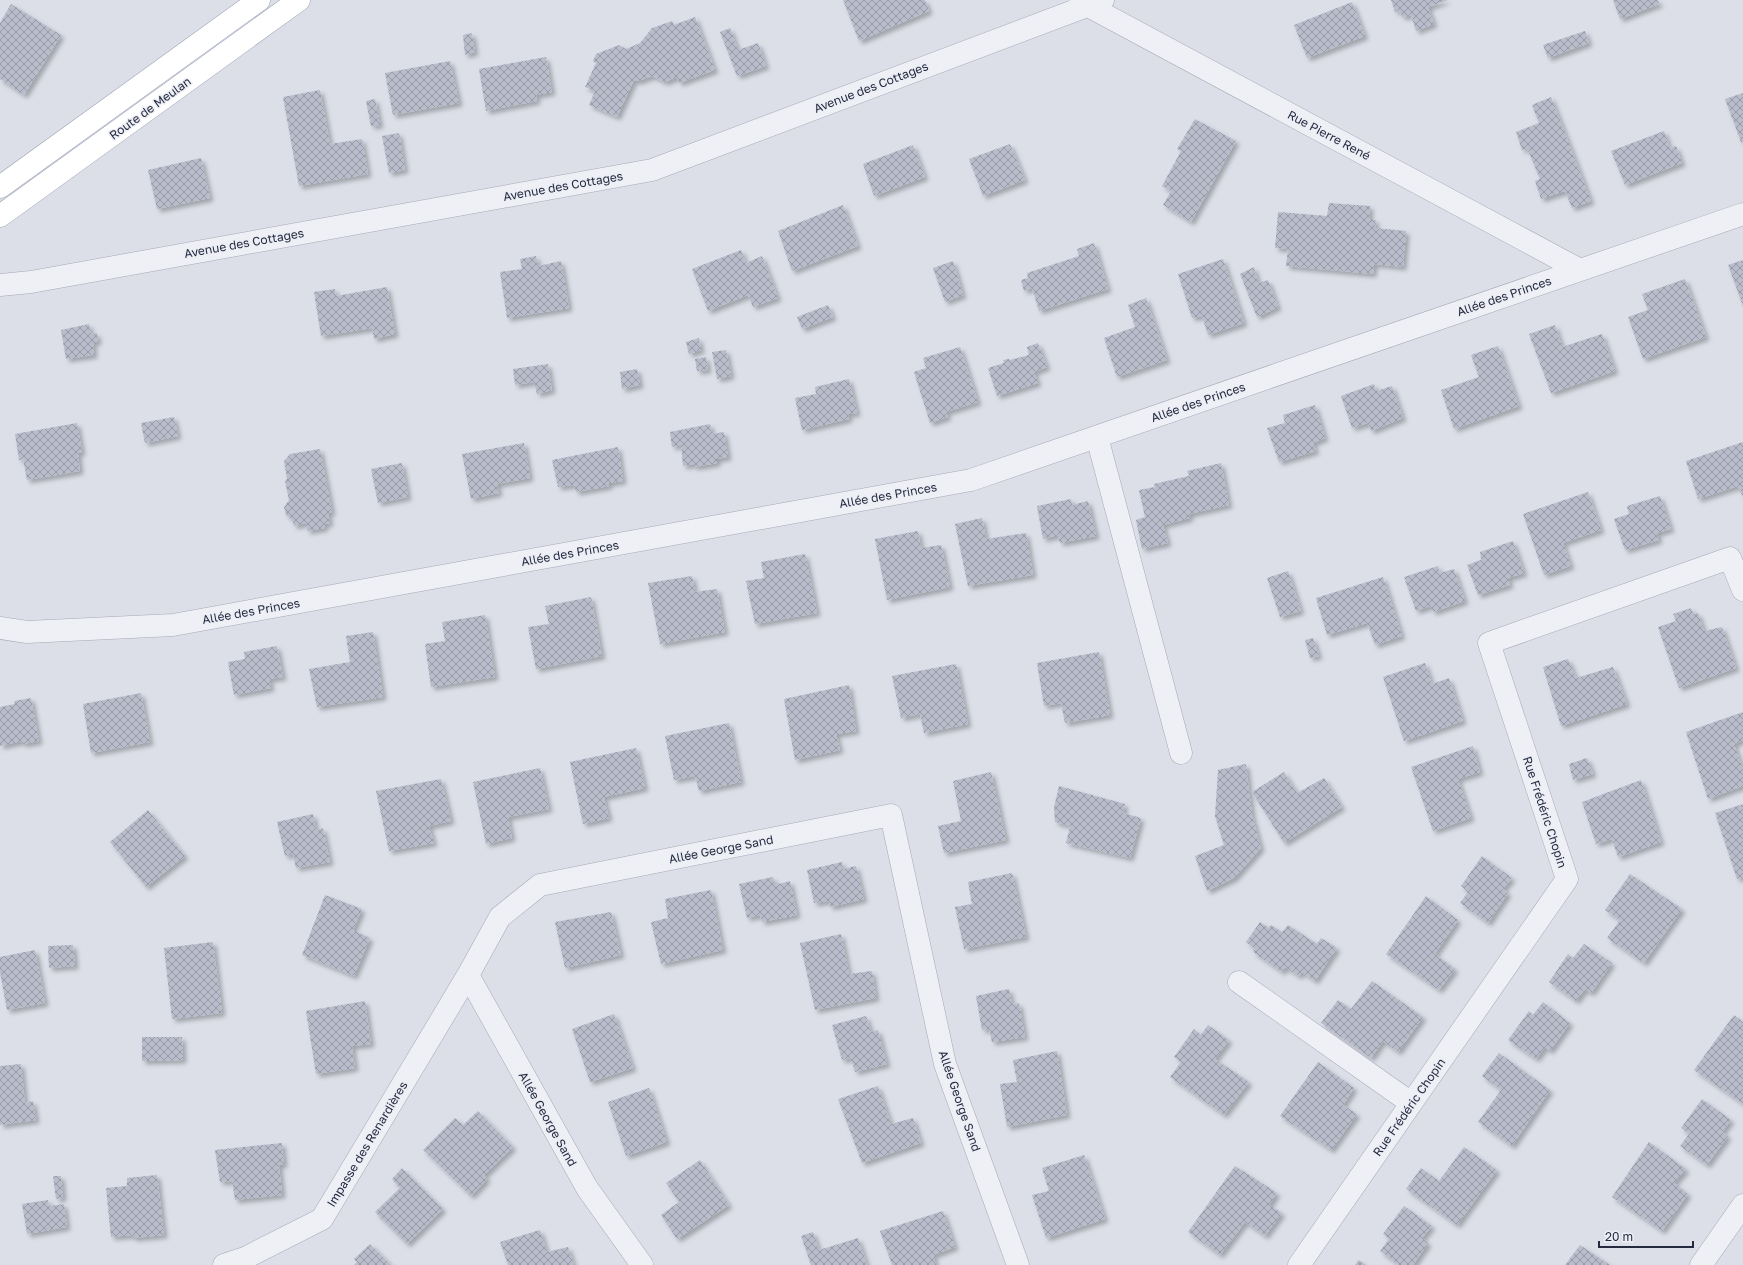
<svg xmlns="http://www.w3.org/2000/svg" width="1743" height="1265" viewBox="0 0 1743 1265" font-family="'Golos Text',sans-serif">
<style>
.building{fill:url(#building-cross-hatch);filter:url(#shadow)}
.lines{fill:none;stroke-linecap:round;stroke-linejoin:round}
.minor-casing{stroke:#a5a9b5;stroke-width:23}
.major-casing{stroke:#9ba0b4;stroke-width:23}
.minor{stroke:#eff0f6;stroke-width:22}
.major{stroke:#fff;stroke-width:22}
.labels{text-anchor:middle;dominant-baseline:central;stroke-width:3;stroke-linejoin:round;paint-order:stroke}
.street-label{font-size:12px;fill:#252a3f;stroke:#eceef5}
</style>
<defs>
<pattern id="building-cross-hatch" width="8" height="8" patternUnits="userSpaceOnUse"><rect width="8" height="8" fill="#b9bdcb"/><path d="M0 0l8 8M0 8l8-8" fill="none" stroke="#969aa6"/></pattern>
<filter id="shadow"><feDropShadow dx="3.5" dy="3.5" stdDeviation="2" flood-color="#0004"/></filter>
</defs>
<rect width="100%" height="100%" fill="#dcdfe8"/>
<path class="building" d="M843 0H925L929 11 859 41Z
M1391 0H1448L1428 7 1434 24 1416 31 1411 15 1402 17 1399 10 1395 12Z
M1613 0H1658L1659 4 1620 19Z
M1352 2 1365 36 1307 58 1294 25Z
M11 4 61 35 24 95 0 79V23Z
M695 17 715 70 679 83 677 77 665 82 652 76 638 81 634 80 617 117 589 105 595 91 585 87 596 63 593 61 596 54 619 45 626 49 640 43 652 28 672 21 674 25Z
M730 28 738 50 758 43 766 66 737 76 720 32Z
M1585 31 1589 43 1548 58 1543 45Z
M472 33 475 52 465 55 463 35Z
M546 57 552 92 536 95 537 101 486 111 479 69Z
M450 61 459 103 393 115 385 73Z
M320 90 330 144 362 139 368 174 299 186 283 97Z
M1743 93V142H1741L1725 99Z
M1551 97 1591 201 1572 208 1565 191 1541 199 1535 181 1540 179 1527 148 1522 150 1516 132 1539 123 1532 105Z
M375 99 380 125 371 126 366 101Z
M1195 119 1236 141 1191 222 1163 205 1171 191 1162 186 1181 151 1177 149Z
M1664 131 1670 148 1676 146 1682 163 1625 185 1611 151Z
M399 133 405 170 389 173 382 136Z
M1010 144 1025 180 983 196 969 159Z
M913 145 925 177 874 196 863 164Z
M201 158 210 198 157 209 148 170Z
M1329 203 1370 206 1369 219 1376 220 1375 228 1406 231 1403 267 1374 264 1373 274 1286 266 1288 249 1275 248 1278 212 1327 216Z
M843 205 858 246 792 271 778 231Z
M1094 243 1108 289 1039 311 1032 288 1024 291 1021 280 1028 278 1027 273 1079 256 1077 249Z
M741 250 746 263 762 256 778 298 753 307 748 295 708 311 692 269Z
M536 256 538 266 561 261 569 308 507 318 500 272 522 269 520 259Z
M1223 259 1244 323 1208 335 1202 316 1192 318 1178 274Z
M1743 260V306L1728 265Z
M953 261 963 295 945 302 933 268Z
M1254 267 1258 283 1268 280 1278 307 1257 317 1240 274Z
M1685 279 1706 337 1643 359 1628 317 1648 310 1642 294Z
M387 287 395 334 374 339 372 328 321 336 314 292 335 289 336 296Z
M1146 298 1167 360 1117 377 1104 338 1135 327 1128 305Z
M828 305 833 317 802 329 797 317Z
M89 324 91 334 97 333 98 342H93L94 355 66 359 61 330Z
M1555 325 1562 347 1602 334 1615 371 1551 393 1529 334Z
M699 338 701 350 689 354 686 342Z
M1038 343 1047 367 1034 372 1038 383 997 396 988 368 1004 363 1003 360 1009 359 1010 360 1029 355 1027 347Z
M1498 346 1519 406 1454 429 1441 390 1479 377 1471 355Z
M960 347 978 402 946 412 948 417 930 423 914 372 926 368 923 358Z
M726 350 731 376 717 379 712 352Z
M706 357 708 370 697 371 695 359Z
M548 364 552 390 537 394 534 382 515 385 513 369Z
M637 369 640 385 622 389 620 372Z
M849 379 857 413 848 414 849 419 802 430 795 398 816 394 815 387Z
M1374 384 1376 391 1392 386 1403 418 1371 431 1368 423 1352 428 1341 396Z
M1315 405 1325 438 1313 443 1316 451 1279 462 1267 428 1285 423 1283 415Z
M174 417 178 436 145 443 141 423Z
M77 423 82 452 78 453 80 471 27 480 23 459 19 460 15 434Z
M710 424 712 434 724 432 728 457 717 459V463L694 467V464L683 466 681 445 672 447 670 432Z
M1743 442V497L1738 486 1698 499 1686 461Z
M524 443 530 478 497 484 499 493 471 499 462 454Z
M618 447 623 481 609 483V486L576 492 574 485 558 487 552 460Z
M320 449 332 512 328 513 330 523 324 524 325 528 307 531 306 523 294 526 292 519 286 515 284 507 289 500 285 481 287 479 284 461 290 454Z
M402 463 408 497 378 503 371 469Z
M1221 463 1229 505 1189 514 1190 518 1163 525 1168 543 1142 549 1136 520 1145 517 1139 490 1155 487 1154 484 1189 476 1187 471Z
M1588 492 1601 530 1563 543 1571 566 1544 575 1523 514Z
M1660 496 1671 529 1657 533 1659 540 1625 550 1614 519 1629 514 1627 506Z
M1071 499 1072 505 1088 501 1096 536 1060 543 1058 535 1043 539 1037 506Z
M982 518 986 539 1026 533 1033 575 968 586 955 524Z
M918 531 921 548 941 545 950 587 887 600 875 539Z
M1513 541 1524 573 1508 578 1510 585 1478 595 1467 565 1481 560 1480 552Z
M805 554 817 613 755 624 746 581 764 578 761 562Z
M1438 566 1440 573 1454 569 1465 601 1433 612 1430 606 1416 611 1404 577Z
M1288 571 1301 611 1280 617 1267 578Z
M692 576 695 592 717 589 725 632 660 644 648 583Z
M1383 577 1402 636 1375 645 1367 623 1327 635 1316 598Z
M591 597 602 656 536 669 528 627 549 624 545 606Z
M1691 608 1693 614 1698 613 1704 631 1722 627 1736 668 1679 688 1658 627 1676 621 1673 614Z
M485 615 495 677 431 687 425 644 445 641 442 622Z
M373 632 383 697 317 707 309 669 350 662 346 636Z
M1313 638 1319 656 1310 658 1305 640Z
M277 646 283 677 269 679 271 688 234 695 228 662 245 659 244 652Z
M1099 652 1110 715 1065 723 1061 703 1044 706 1037 663Z
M1568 659 1576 678 1613 667 1627 704 1561 726 1543 667Z
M1425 663 1432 684 1449 678 1463 721 1404 741 1383 677Z
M956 664 968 724 924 733 920 714 901 718 892 676Z
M849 685 856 731 836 734 840 750 795 760 784 699Z
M141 693 150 742 91 753 83 704Z
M31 698 39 741 23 744 22 741 0 746V707L15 704 14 701Z
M1743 712V740L1734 744 1743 770V786L1708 799 1686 732Z
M729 723 741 782 699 791 695 776 674 780 665 736Z
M1473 746 1480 772 1458 779 1471 818 1433 831 1411 767Z
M636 748 645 788 604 797 609 818 583 824 570 762Z
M1587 758 1593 774 1573 780 1569 764Z
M1246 764 1252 815 1261 848 1234 878 1207 891 1195 856 1224 845 1215 816 1218 770Z
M540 768 549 809 508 817 512 838 486 844 473 782Z
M991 772 1006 840 944 853 938 826 961 821 953 781Z
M1284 772 1297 793 1324 778 1342 807 1284 843 1252 792Z
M441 779 451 821 429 826 434 843 389 851 376 791Z
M1641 780 1661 842 1618 857 1612 839 1596 844 1582 802Z
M1059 786 1125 804 1123 813 1141 818 1130 858 1066 843 1070 826 1055 822 1054 807Z
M1743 804V877L1737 879 1715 813Z
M148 810 185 856 146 887 110 842Z
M313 814 316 830 323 828 330 862 296 868 293 854 285 856 277 822Z
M1482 856 1512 878 1503 889 1508 893 1488 923 1460 903 1468 892 1461 886Z
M842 862 843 869 856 866 864 899 830 907 829 901 814 903 807 870Z
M1012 873 1026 937 964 949 955 907 972 904 968 882Z
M1630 874 1682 909 1644 963 1607 938 1620 920 1605 910Z
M773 877 775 885 790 881 797 915 762 922 760 915 747 918 739 884Z
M711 890 723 950 661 964 651 922 668 918 665 899Z
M325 895 362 909 353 930 370 938 354 976 302 955Z
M1426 896 1458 920 1435 954 1455 969 1439 990 1386 954Z
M611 912 621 955 565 968 555 922Z
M1260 922 1269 928 1271 925 1282 932 1288 925 1317 944 1321 938 1337 948 1315 981 1302 972 1299 976 1285 967 1282 972 1253 952 1255 949 1246 942Z
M841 934 849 974 872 971 876 998 815 1010 800 943Z
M213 942 222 1013 172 1019 164 948Z
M1584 944 1612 963 1591 993 1585 989 1576 1001 1549 982 1568 954 1573 958Z
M73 945 75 966 49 968 48 946Z
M35 950 45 1003 7 1010 0 972V957Z
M1372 981 1423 1017 1398 1052 1383 1041 1371 1058 1321 1023 1338 1000 1351 1009Z
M1009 989 1012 1004 1019 1003 1025 1037 992 1042 989 1029 982 1030 976 996Z
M365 1001 371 1044 352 1046 355 1068 316 1074 306 1011Z
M1543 1002 1570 1023 1550 1051 1545 1047 1536 1059 1508 1040 1529 1011 1533 1015Z
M614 1014 633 1068 590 1082 572 1029Z
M1734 1015 1743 1022V1104L1694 1070Z
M866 1016 871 1032 878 1030 887 1064 855 1072 851 1058 842 1060 832 1025Z
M1208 1025 1229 1040 1215 1059 1249 1082 1224 1115 1170 1077 1181 1062 1174 1057 1194 1029 1201 1035Z
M142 1037H182L183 1060 142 1061Z
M1057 1051 1067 1115 1007 1127 1000 1084 1017 1082 1013 1060Z
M1499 1053 1550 1090 1512 1146 1478 1122 1501 1090 1482 1076Z
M1318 1062 1354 1088 1343 1105 1357 1114 1331 1150 1280 1116Z
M21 1064 25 1103 33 1101 36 1120 0 1125V1066Z
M878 1086 891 1124 913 1118 921 1143 862 1163 838 1099Z
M649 1088 667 1142 626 1156 608 1102Z
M1702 1099 1731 1120 1722 1132 1728 1136 1707 1165 1680 1146 1689 1134 1681 1128Z
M478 1111 513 1147 484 1175 487 1179 471 1196 423 1150 455 1118 463 1125Z
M1649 1142 1686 1169 1674 1183 1688 1194 1662 1231 1612 1197Z
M282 1143 284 1164 279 1165 282 1195 235 1200 232 1181 220 1182 215 1150Z
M1464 1147 1497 1170 1457 1225 1406 1189 1421 1168 1439 1181Z
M1084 1155 1105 1219 1046 1238 1032 1195 1049 1191 1042 1168Z
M700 1160 729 1205 677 1239 661 1215 679 1202 666 1183Z
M1235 1166 1277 1193 1269 1205 1282 1213 1265 1236 1245 1222 1220 1255 1188 1232Z
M402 1168 443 1209 407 1244 375 1212 400 1188 392 1179Z
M157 1175 164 1235 133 1238 132 1235 111 1237 106 1188 127 1186V1178Z
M53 1176H61L63 1198 56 1199Z
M48 1200 49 1206 64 1204 67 1227 27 1234 22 1204Z
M1404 1206 1432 1226 1422 1238 1428 1243 1413 1265H1399L1380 1251 1389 1239 1383 1234Z
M943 1211 955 1247 933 1255 936 1265H892L880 1231Z
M540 1230 547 1252 568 1247 574 1265H508L500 1242Z
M813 1232 819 1250 858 1238 867 1265H811L801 1236Z
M370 1244 391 1265H354L357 1262 354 1259Z
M1580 1245 1610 1265H1565Z
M1359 1260 1366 1265H1355Z"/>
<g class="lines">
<g class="minor-casing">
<path id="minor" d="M1081 2 1580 270
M0 285 31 282 652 170 1103 0
M1097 437 1181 753
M0 628 27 632 173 625 971 480 1743 214
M1239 982 1411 1103
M224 1265 245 1258 322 1219 468 975
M642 1265 587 1188 468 975 500 917 540 885 891 815 945 1064 1018 1265
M1299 1265 1567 879 1489 643 1730 558 1743 590
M1701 1265 1743 1205"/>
</g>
<g class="major-casing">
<path id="major" d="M0 187 259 0
M0 216 299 0"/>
</g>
<use href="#minor" class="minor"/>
<use href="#major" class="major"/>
</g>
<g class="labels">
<g class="street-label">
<text transform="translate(871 87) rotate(-21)">Avenue des Cottages</text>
<text transform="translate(150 108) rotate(-36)">Route de Meulan</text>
<text transform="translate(1329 135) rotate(28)">Rue Pierre René</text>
<text transform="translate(563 186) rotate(-10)">Avenue des Cottages</text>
<text transform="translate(244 243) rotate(-10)">Avenue des Cottages</text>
<text transform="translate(1504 296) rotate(-19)">Allée des Princes</text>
<text transform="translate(1198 402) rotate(-19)">Allée des Princes</text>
<text transform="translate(888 495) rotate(-10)">Allée des Princes</text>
<text transform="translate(570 553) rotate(-10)">Allée des Princes</text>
<text transform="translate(251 611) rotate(-10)">Allée des Princes</text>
<text transform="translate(1545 812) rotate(72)">Rue Frédéric Chopin</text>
<text transform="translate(721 849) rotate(-11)">Allée George Sand</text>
<text transform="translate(960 1101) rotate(71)">Allée George Sand</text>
<text transform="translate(1409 1107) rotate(-55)">Rue Frédéric Chopin</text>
<text transform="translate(548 1119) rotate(61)">Allée George Sand</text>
<text transform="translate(367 1144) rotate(-59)">Impasse des Renardières</text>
</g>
</g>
<path d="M1599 1241v6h94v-6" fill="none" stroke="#252a3f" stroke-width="2"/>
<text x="1605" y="1241" font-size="12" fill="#252a3f" stroke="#eceef5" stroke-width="3" paint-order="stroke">20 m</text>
</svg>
